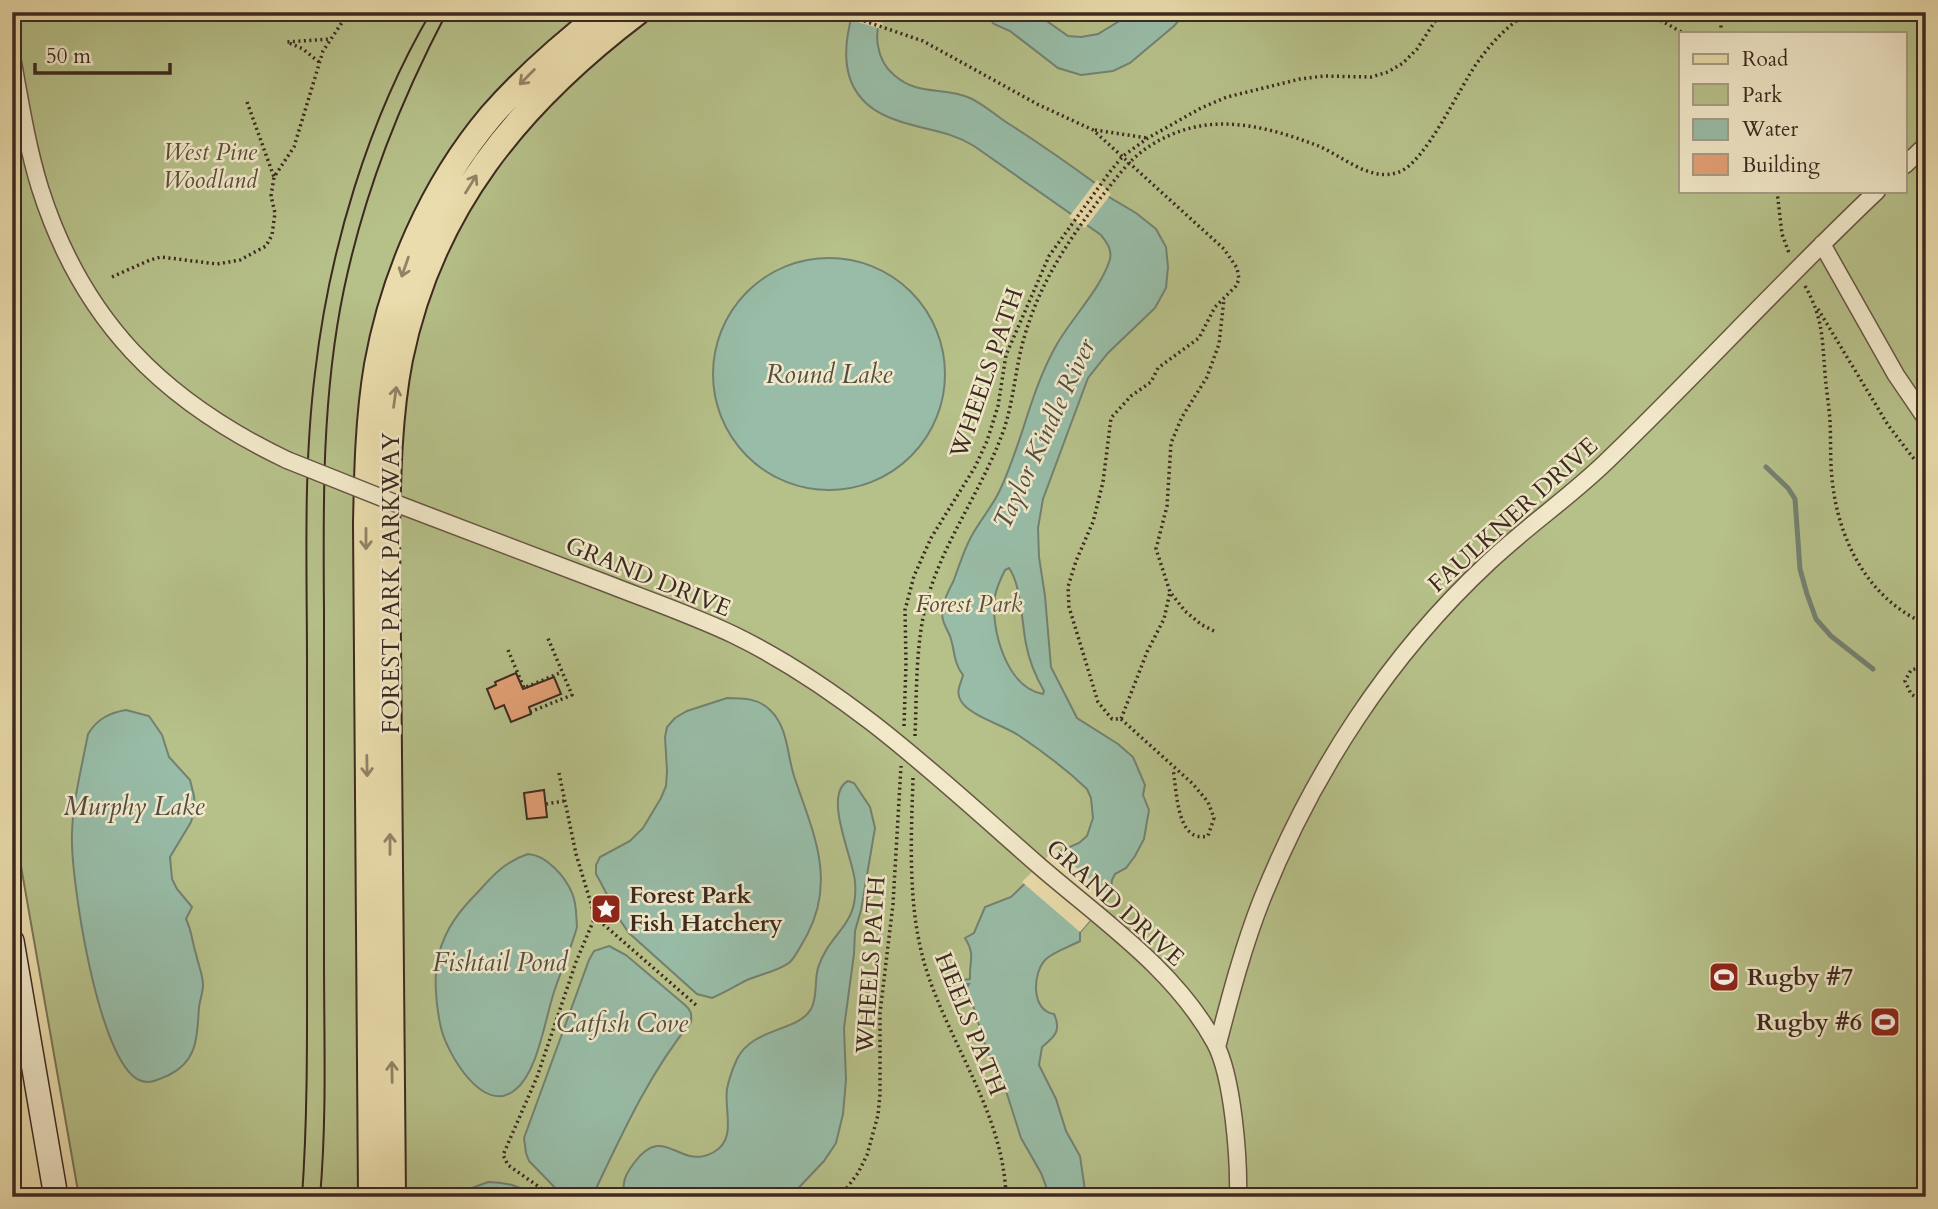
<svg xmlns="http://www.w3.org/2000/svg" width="1938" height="1209" viewBox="0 0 1938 1209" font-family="Cardo,serif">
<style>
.green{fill:#b6c089;stroke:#797454;stroke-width:2;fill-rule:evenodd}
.water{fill:#98bca7;stroke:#738171;stroke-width:2;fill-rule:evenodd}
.pier{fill:#eadcac}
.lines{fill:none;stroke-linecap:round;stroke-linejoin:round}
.stream{stroke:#738171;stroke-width:5}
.building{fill:#e4a176;stroke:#3c2920;stroke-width:2}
.minor-casing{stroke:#685643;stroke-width:19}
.secondary-casing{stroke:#3c2920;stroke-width:26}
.primary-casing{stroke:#3c2920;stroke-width:28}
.path{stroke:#3c2920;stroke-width:3.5;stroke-dasharray:2 3.5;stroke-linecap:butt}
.minor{stroke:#f1e8c9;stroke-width:16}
.secondary{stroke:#f1e8c9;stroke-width:23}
.primary{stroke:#eadcac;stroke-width:24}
.tram{stroke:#3c2920;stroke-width:2}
.minor-bridge-casing{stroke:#685643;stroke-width:19;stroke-linecap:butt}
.minor-bridge{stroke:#f1e8c9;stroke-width:16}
.oneway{stroke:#938266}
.labels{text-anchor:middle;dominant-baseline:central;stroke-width:5;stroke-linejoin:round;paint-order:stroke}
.park-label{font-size:24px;font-style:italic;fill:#5a4f3a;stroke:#f1e8c9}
.street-label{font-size:24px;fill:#3c2920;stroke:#f1e8c9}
.poi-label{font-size:24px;font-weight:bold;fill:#3c2920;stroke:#f1e8c9;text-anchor:start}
.water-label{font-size:26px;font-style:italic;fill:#534e42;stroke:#f1e8c9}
</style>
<rect width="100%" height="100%" fill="#eadcac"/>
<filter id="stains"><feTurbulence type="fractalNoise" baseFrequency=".00286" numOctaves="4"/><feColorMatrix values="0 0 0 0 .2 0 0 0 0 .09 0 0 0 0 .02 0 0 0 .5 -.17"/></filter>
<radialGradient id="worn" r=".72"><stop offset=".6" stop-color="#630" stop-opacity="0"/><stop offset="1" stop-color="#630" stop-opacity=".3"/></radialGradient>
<path class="green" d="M12 12H1926V1197H79L12 815ZM1681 33H1905V191H1681Z"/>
<path class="water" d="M853 12H885C871 31 877 61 894 75 919 97 943 86 970 98 983 104 994 114 1006 122 1036 141 1066 162 1095 183L1109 197 1136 213 1156 229 1166 247 1168 267 1166 288 1155 308 1108 353 1088 378 1043 499 1038 528 1039 557 1045 596 1051 667 1077 718 1118 744 1133 757 1145 785 1143 795 1149 810 1144 839 1135 856 1126 868 1115 874 1112 880 1110 897 1080 932V941C1069 947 1055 951 1046 959 1032 973 1031 1011 1054 1014 1062 1031 1054 1037 1042 1047L1039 1065 1056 1099 1066 1131 1080 1156 1086 1197H1050L1041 1173 1021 1138 1007 1094 987 1051 971 999 968 994 964 992 969 984H962L964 980 970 979C969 960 976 956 965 938L974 933 985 907 1011 897 1058 852 1079 843 1087 836 1093 818 1091 798 1087 789C1066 769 1042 751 1018 735 1003 725 970 716 961 701 955 692 961 684 963 675 953 662 955 650 950 636 945 625 940 619 943 606 945 597 949 590 953 582 959 567 963 552 971 537 979 522 991 508 999 492 1022 445 1030 391 1057 344 1072 318 1102 287 1110 259 1112 249 1107 243 1101 235L974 146C948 130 923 130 896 120 843 102 839 59 853 12ZM1009 568C1021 584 1022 624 1026 644 1029 660 1036 677 1044 691L1043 694C1006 688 990 627 995 596 997 586 1001 578 1005 570Z
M970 12H1028L1041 17 1068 36 1081 37 1098 34 1134 12H1186L1174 26 1130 63 1113 71 1081 75 1058 68 1010 31 994 24 988 17Z
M713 374a116 116 0 1 1 232 0a116 116 0 1 1-232 0Z
M727 698C743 698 759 698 771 711 788 728 787 754 794 776 812 830 837 879 807 935 802 943 797 955 790 962 778 972 759 974 745 981 734 987 724 993 712 998L697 994 629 933 620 920 601 883 596 874V865L600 857 630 841 643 828 661 798 666 786 667 771 665 737 667 727 675 718 687 711Z
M126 710 149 716 162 735 169 757 190 780 194 796 195 807 191 822 170 857 172 879 177 889 192 907 186 919C192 931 192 942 196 954 198 964 203 975 203 985 203 992 200 1000 199 1007 197 1034 199 1060 169 1075 160 1079 149 1085 139 1080 98 1061 70 877 72 833 73 800 82 766 88 734 97 719 109 713 126 710Z
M848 781 854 783 870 807 875 828 861 910 855 931 854 954 844 1028 846 1080 843 1114 836 1143 824 1161 790 1197H624C622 1182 625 1175 634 1163 665 1121 679 1172 714 1152 737 1139 724 1111 727 1089 729 1078 733 1068 737 1059 753 1027 798 1032 811 1009 818 997 814 981 818 968 829 932 859 927 855 882 854 860 822 795 848 781Z
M528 854C546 855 565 876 572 893 577 904 576 916 577 927 571 949 561 970 554 992 545 1019 538 1072 515 1090 483 1116 447 1053 441 1028 436 1006 433 976 439 954 445 929 460 910 478 892 493 875 506 861 528 854Z
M609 946 626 955 685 1005C691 1010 692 1014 691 1022 648 1075 621 1136 592 1197H564L529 1161 526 1153 524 1138 589 960 594 951Z
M488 1182C508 1182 521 1187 538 1197H455L458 1193Z"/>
<path class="pier" d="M849 12 883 23 881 29 848 19Z
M1097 180 1111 194 1085 228 1069 217Z
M1055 849 1110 897 1080 932 1022 882Z"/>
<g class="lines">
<path class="stream" d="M1766 467 1788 488 1795 499 1800 569 1807 594 1816 619 1831 636 1873 669"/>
</g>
<path class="building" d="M516 673 523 689 554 677 561 694 529 707 531 714 511 722 504 705 495 709 487 689 496 685 495 682Z
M544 790 547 817 527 819 524 793Z"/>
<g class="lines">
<g class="minor-casing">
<path id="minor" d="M12 57C20 101 27 146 40 188 82 321 163 401 287 460
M1905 165 1926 145
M1822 244 1896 375 1926 419
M400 505C468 531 536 557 605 583 648 600 692 615 734 635 849 691 941 780 1037 864 1099 918 1175 969 1215 1043 1233 1077 1239 1158 1238 1197
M1217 1047C1230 997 1243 947 1262 899 1313 772 1389 655 1489 562 1528 525 1573 495 1611 457 1701 370 1786 277 1877 191"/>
</g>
<g class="secondary-casing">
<path id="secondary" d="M12 941 56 1197"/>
</g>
<g class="primary-casing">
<path id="primary" d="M371 1197 366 524C367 471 368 418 377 365 393 277 432 186 491 116 525 77 563 44 604 12
M393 1197 387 533C388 475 389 416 400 359 431 208 518 103 638 12"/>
</g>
<path class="path" d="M838 12 923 41 1037 104 1093 130 1224 249 1237 268 1239 279 1236 286 1215 307 1199 338 1158 368 1151 382 1131 396 1111 418 1103 482 1093 522 1076 561 1068 587 1069 607 1098 702 1112 719H1121L1147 652 1164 619 1170 592
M1646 12 1683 33
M1721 33V12
M319 62 303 49 287 42 331 39
M247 102 274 177
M1095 130 1147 138
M1777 191 1782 234 1789 253
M112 277 150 260 161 257 217 264 240 260 266 246 272 235 275 213 271 196 274 177 294 147 323 51 349 12
M1805 286C1823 318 1822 337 1825 373 1826 389 1829 405 1830 421 1831 440 1830 460 1832 479 1838 540 1868 599 1926 624
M1818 309 1888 425 1914 459 1920 461 1926 460
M1214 631 1202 625 1185 611 1170 592 1156 549 1167 506 1171 443 1182 417 1207 377 1219 344 1224 299
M508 650 524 688 562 672
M1926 666 1911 670 1905 681 1911 694 1926 704
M530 712 572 695 547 636
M1121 719 1193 784 1208 802 1214 818 1208 836C1176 844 1177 790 1173 769
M904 726 906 663 905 610 914 576 931 538 975 467 987 441 998 406 1006 355 1049 256 1109 173 1123 156 1148 138 1201 108 1227 97 1300 79 1324 76 1371 77 1388 72 1403 63 1417 49 1441 12
M915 736C917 689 915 636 930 590 948 535 983 487 1003 432 1014 401 1015 369 1024 338 1040 282 1068 241 1102 196 1115 180 1127 162 1144 150 1159 139 1177 131 1195 127 1235 118 1279 131 1316 145 1342 155 1370 183 1399 172 1426 162 1459 88 1477 63 1491 43 1508 25 1529 12
M559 773 576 854 595 917
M913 778C911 843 907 913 928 975 953 1049 1004 1117 1006 1197
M546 804 564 801
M542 1189 508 1165 503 1155 537 1077 576 962 595 917 696 1005
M840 1197 858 1173 867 1155 878 1115 880 1094V1013L893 904 901 766"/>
<use href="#minor" class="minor"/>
<use href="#secondary" class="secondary"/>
<use href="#primary" class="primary"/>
<path class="tram" d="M302 1197C308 1112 307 1027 307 942 307 850 307 757 307 664 307 567 303 469 315 373 329 251 368 119 431 12
M320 1197C327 1118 324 1039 324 961 324 843 324 726 324 609 323 502 322 394 344 289 365 190 400 102 447 12"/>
<g class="minor-bridge-casing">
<path id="minor-bridge" d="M287 460 400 505"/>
</g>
<use href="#minor-bridge" class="minor-bridge"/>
</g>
<defs><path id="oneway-shaft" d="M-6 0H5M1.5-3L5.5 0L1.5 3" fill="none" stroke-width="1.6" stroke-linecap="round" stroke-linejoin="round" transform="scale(1.75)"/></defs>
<g class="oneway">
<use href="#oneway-shaft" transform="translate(527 77) rotate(135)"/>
<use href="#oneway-shaft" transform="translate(471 184) rotate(-58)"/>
<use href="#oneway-shaft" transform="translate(405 267) rotate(109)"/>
<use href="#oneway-shaft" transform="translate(395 397) rotate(-82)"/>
<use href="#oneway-shaft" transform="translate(366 539) rotate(90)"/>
<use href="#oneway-shaft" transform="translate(367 766) rotate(89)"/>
<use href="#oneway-shaft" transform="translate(390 844) rotate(-90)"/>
<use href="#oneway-shaft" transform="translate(392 1072) rotate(-91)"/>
</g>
<defs>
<g id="sight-square" transform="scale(1.575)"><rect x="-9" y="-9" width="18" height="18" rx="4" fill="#8f2418" stroke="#f1e8c9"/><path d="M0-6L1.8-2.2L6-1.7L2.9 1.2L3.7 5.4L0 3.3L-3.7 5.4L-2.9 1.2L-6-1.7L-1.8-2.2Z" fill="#fff"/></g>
<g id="stadium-square" transform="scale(1.575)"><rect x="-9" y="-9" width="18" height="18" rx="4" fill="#8f2418" stroke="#f1e8c9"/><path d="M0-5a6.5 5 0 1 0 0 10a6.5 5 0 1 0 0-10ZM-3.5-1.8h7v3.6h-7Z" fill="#fff"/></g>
</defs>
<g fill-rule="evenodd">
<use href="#sight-square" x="606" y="909"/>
<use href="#stadium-square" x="1724" y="977"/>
<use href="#stadium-square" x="1885" y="1022"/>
</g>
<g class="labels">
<g class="park-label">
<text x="210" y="152">West Pine<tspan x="210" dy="28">Woodland</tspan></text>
<text x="969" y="604">Forest Park</text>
</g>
<g class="street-label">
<text transform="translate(987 373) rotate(-71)">WHEELS PATH</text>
<text transform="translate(1513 515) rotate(-42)">FAULKNER DRIVE</text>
<text transform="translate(648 577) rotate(22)">GRAND DRIVE</text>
<text transform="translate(391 583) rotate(-90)">FOREST PARK PARKWAY</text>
<text transform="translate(1115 903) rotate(42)">GRAND DRIVE</text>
<text transform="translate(871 965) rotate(-86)">WHEELS PATH</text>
<text transform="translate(970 1024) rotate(68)">HEELS PATH</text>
</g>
<g class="poi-label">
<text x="629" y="895">Forest Park<tspan x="629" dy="28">Fish Hatchery</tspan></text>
<text x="1747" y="977">Rugby #7</text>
<text x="1862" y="1022" text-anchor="end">Rugby #6</text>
</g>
<g class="water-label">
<text x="829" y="374">Round Lake</text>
<text transform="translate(1044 434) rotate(-65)">Taylor Kindle River</text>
<text x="134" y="806">Murphy Lake</text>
<text x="500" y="962">Fishtail Pond</text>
<text x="622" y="1023">Catfish Cove</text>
</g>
</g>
<rect width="1938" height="1209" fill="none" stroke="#eadcac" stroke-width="42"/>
<rect x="14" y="14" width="1910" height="1181" fill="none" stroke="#3c2920" stroke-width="3.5"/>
<rect x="21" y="21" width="1896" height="1167" fill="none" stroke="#3c2920" stroke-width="2"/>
<rect x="1679" y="32" width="228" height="161" fill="#f1e8c9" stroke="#a99c85" stroke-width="2"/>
<rect x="1693" y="54" width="35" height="10" fill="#eadcac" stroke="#a99c85" stroke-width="2"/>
<text x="1742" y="66" font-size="21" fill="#3c2920">Road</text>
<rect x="1693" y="84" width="35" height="21" fill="#b6c089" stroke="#a99c85" stroke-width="2"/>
<text x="1742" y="102" font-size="21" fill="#3c2920">Park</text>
<rect x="1693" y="119" width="35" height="21" fill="#98bca7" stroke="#a99c85" stroke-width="2"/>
<text x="1742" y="136" font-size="21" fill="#3c2920">Water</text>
<rect x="1693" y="154" width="35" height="21" fill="#e4a176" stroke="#a99c85" stroke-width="2"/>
<text x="1742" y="172" font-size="21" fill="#3c2920">Building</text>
<path d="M35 63v10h135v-10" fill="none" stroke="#3c2920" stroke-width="3.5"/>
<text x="46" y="63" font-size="21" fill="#3c2920" stroke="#f1e8c9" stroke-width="5" paint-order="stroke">50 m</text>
<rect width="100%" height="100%" filter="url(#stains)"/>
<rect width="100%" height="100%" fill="url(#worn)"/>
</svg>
